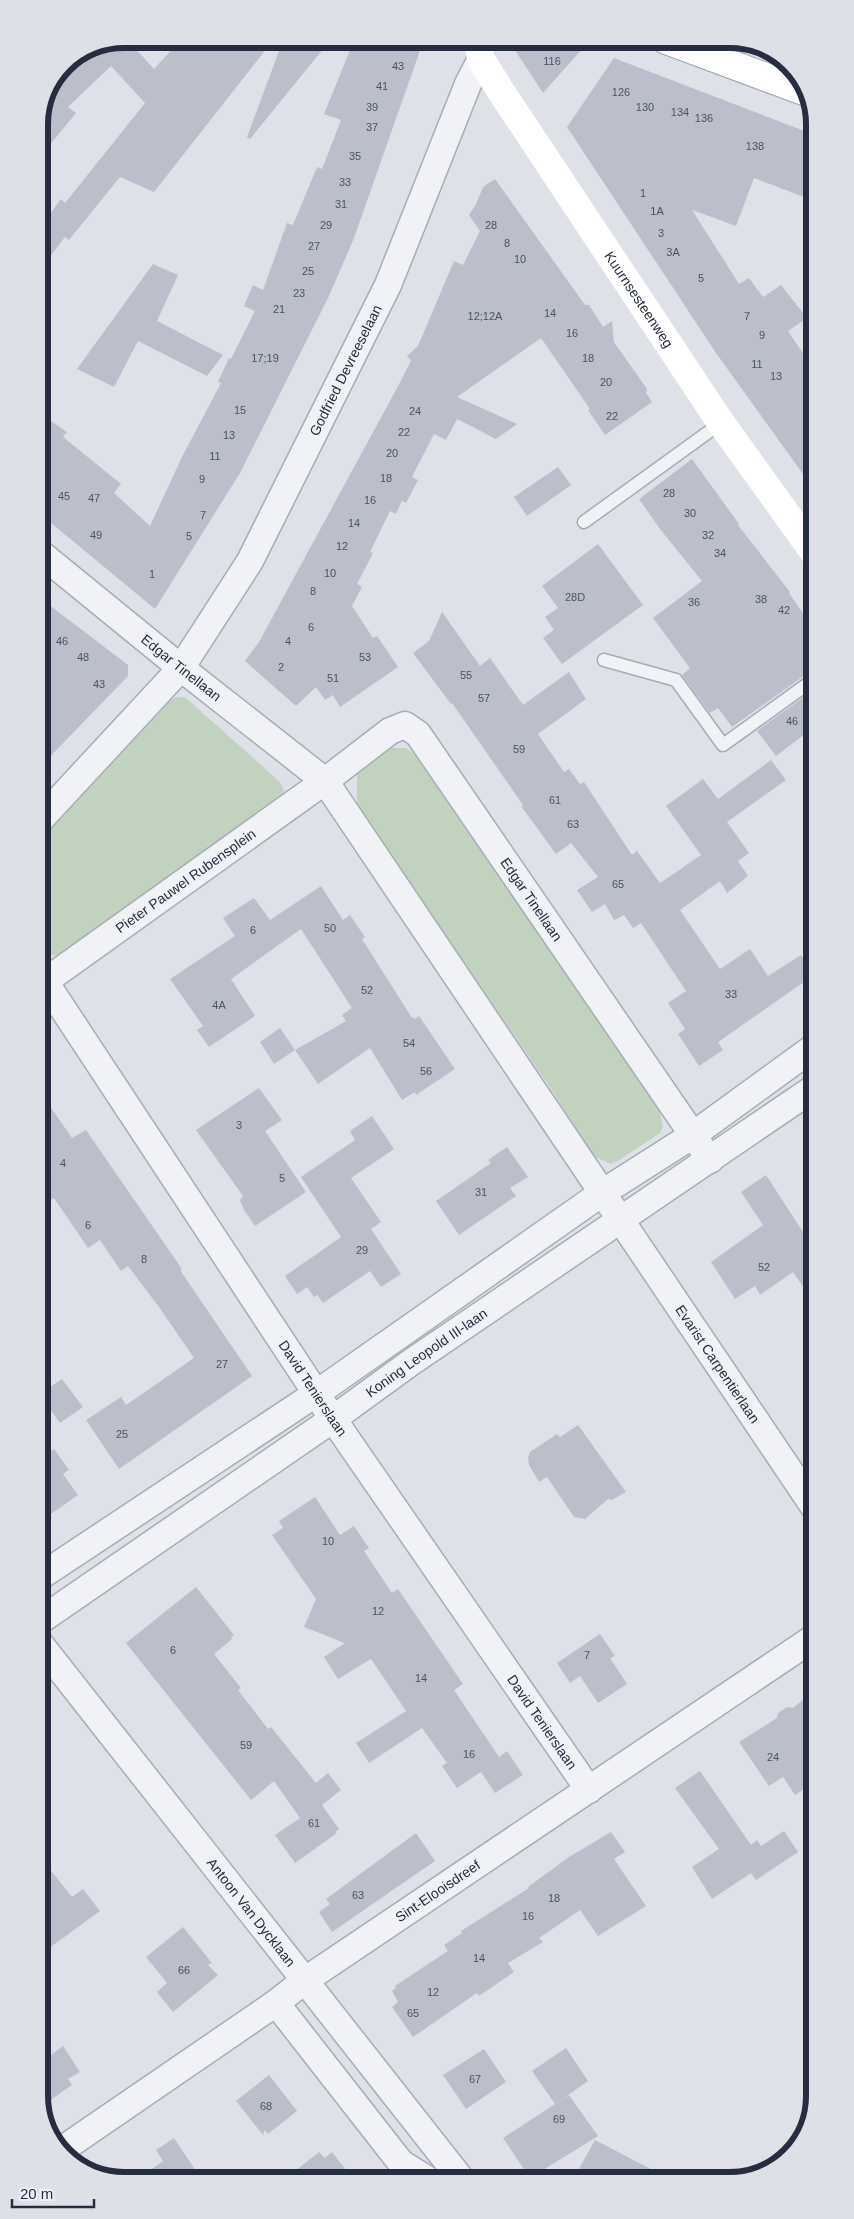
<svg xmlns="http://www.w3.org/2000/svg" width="854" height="2219" viewBox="0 0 854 2219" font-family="Arial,sans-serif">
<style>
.green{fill:#c1d3bf}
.building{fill:#bbbfcb}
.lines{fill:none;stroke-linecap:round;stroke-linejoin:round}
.lane-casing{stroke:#a7abb6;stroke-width:15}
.street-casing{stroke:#a7abb6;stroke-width:29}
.primary-casing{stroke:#9da3b5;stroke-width:30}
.lane{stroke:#f1f2f6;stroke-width:12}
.street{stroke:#f1f2f6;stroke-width:26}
.secondary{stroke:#fff;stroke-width:28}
.primary{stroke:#fff;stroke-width:28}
.labels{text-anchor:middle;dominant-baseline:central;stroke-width:4;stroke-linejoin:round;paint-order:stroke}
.number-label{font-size:11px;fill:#4b5263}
.street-label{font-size:14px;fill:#262d40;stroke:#edf0f6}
.rim{fill:none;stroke:#262d40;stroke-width:6}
</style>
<rect width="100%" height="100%" fill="#dee1e8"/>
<path class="green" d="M176 697 186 698 280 782 284 791 282 802 61 957C52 955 45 954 40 946V841L170 701Z
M391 748H406L416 755 659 1109 663 1126 660 1133 618 1161 611 1164 593 1156 550 1087 357 808V772L382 753Z"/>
<path class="building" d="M590 40 543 93 509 41Z
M423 42 354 238 329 296 240 473 155 609 39 513V413L67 432 63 437 121 484 114 493 150 526 182 457 221 383 218 382 229 358 231 359 255 311 244 306 253 285 263 290 287 223 293 225 317 167 322 169 341 120 324 114 353 43Z
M271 43 154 192 120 177 69 240 65 237 39 271V229L61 199 65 203 145 103 111 66 68 107 76 113 39 158V118L50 93 52 94 60 85 56 81 64 63 91 45H134L133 46 154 69 177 44Z
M282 43H328L250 139 247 137Z
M614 58 812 134V200L754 178 736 226 692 210 739 284 749 278 763 297 781 285 807 318 788 331 813 368V488L716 353 567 127Z
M495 179 585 305H589L603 327 612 321 614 342 647 389 646 393 652 402 605 435 588 410 590 409 541 338 457 397 517 424 496 439 457 419 446 440 434 434 412 477 418 480 406 503 402 501 396 514 390 511 370 552 373 553 357 584 362 587 352 606 373 638 377 636 398 667 340 707 333 695 325 700 316 687 296 706 245 661 259 642 397 388 411 361 407 356 418 346 454 261 463 265 480 231 469 215 476 204 483 187Z
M153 264 178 275 157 321 223 355 207 376 138 341 114 387 77 369Z
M692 459 739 524 738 525 790 592 789 593 813 628V672L808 673 732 727 718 708 710 713 682 675 690 668 653 618 702 581 660 529 639 499Z
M558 467 571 485 527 516 514 497Z
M598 544 643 605 562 664 543 638 554 630 545 617 558 608 542 586Z
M40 598 128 665V676L40 767Z
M442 612 480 666 490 658 523 705 569 672 586 699 538 734 564 772 569 769 580 784 584 782 632 855 637 851 660 883 701 855 666 806 703 779 718 799 771 760 786 780 727 822 749 853 738 861 748 876 727 893 720 881 680 910 720 969 750 949 768 976 801 955 814 975 718 1042 723 1050 699 1066 678 1034 685 1029 668 1003 686 991 641 923 633 928 624 915 614 920 605 904 592 912 577 890 598 877 571 843 556 854 521 806 523 805 452 703 451 704 413 653 429 641Z
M813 690V728L776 756 757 731Z
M321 886 343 920 350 915 365 937 362 939 412 1018 413 1017 415 1019 419 1016 455 1069 416 1095 415 1092 402 1100 370 1048 318 1084 295 1050 346 1021 342 1015 352 1008 301 929 231 979 255 1016 209 1047 197 1030 203 1026 170 979 235 936 223 918 254 898 270 920Z
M280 1028 295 1050 274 1064 260 1042Z
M259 1088 282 1120 265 1131 306 1192 255 1226 244 1210 240 1200 243 1196 196 1130Z
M40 1092 72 1138 86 1130 182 1269 180 1270 252 1376 119 1469 86 1420 121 1397 126 1405 194 1358 159 1307 128 1266 121 1271 100 1240 88 1248 54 1198 40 1207V1179L52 1172 40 1155Z
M372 1116 394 1149 351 1178 381 1222 371 1229 401 1274 381 1287 370 1271 323 1303 317 1295 314 1297 307 1287 297 1294 285 1276 341 1237 301 1177 355 1140 350 1131Z
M507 1147 528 1177 510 1188 516 1196 459 1235 436 1201 491 1163 488 1160Z
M766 1175 814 1249V1303L793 1272 760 1295 755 1286 735 1299 711 1262 763 1225 741 1192Z
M62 1379 83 1407 60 1423 41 1397 45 1395 43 1392Z
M578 1425 626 1492 612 1500 608 1499 585 1519 574 1517 547 1477 539 1482 529 1465 528 1458 530 1452 557 1434 560 1437Z
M41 1445 47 1453 54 1449 69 1470 63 1474 78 1495 41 1521Z
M315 1497 340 1535 354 1526 369 1548 364 1551 392 1593 398 1589 463 1684 454 1690 499 1757 507 1751 523 1775 495 1793 481 1772 457 1788 442 1766 447 1763 422 1728 369 1763 356 1743 406 1711 371 1659 338 1679 324 1657 345 1643 304 1627 316 1599 272 1535 283 1528 279 1521Z
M196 1587 234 1635 231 1638 232 1639 214 1654 241 1688 238 1690 268 1729 271 1727 316 1783 328 1773 341 1790 322 1805 339 1829 335 1832 337 1833 295 1863 275 1835 300 1818 274 1781 251 1800 126 1643Z
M600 1634 615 1656 610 1658 627 1684 598 1703 580 1676 570 1683 557 1663Z
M804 1699 815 1715V1782L795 1795 783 1777 769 1786 739 1742 777 1718 778 1713 787 1707 793 1708Z
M700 1771 751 1845 757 1840 761 1846 784 1831 798 1852 756 1880 751 1873 712 1899 692 1867 719 1849 675 1788Z
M611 1832 625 1852 614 1859 646 1906 598 1936 580 1910 539 1938 543 1942 508 1963 514 1972 479 1996 477 1993 413 2037 392 2007 398 2002 392 1991 396 1988 395 1986 448 1951 444 1945 462 1933 461 1931 529 1888 528 1887 569 1857Z
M416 1833 435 1861 332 1932 319 1912 330 1904 326 1899Z
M41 1858 72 1897 83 1889 100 1911 41 1954Z
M183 1927 212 1963 208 1965 218 1975 173 2012 157 1992 167 1983 146 1957Z
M63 2046 80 2072 68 2079 72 2085 42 2106V2062Z
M566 2048 588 2081 555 2104 532 2071Z
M484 2049 506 2082 466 2109 443 2075Z
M269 2075 297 2111 268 2134 265 2130 263 2135 236 2101Z
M569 2095 598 2136 530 2178 503 2138Z
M174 2138 202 2180H136L163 2161 156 2150Z
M595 2140 668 2178H574Z
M319 2152 325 2158 332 2152 353 2179H285Z"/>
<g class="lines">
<g class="lane-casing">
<path id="lane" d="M584 522 721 423
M604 660 676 680 723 745 813 680"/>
</g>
<g class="street-casing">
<g id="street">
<path id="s1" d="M40 553 181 668 325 781 814 1507"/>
<path id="s2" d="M40 820 181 668 250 561 388 285 468 84 481 59"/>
<path id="s3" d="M40 974 333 1419 589 1790"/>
<path id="s4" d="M40 985 325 781 390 731 405 725 418 734 710 1160"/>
<path d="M41 1576 317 1393 602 1193 693 1135 814 1047"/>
<path id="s5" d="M41 1620 333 1419 410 1363 814 1088"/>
<path id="s6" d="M41 1645 461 2179"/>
<path d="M276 2003 401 2163 427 2179"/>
<path id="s7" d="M63 2149 276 2003 304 1981 815 1637"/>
</g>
</g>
<g class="primary-casing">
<path id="primary" d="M666 40 806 92"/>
</g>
<use href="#lane" class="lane"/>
<use href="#street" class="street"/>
<path class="secondary" id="s8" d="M478 41 481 59 500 90 721 423 813 551"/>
<use href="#primary" class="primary"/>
</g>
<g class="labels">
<g class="number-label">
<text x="552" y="61">116</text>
<text x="398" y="66">43</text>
<text x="382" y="86">41</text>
<text x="621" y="92">126</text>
<text x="372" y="107">39</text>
<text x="645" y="107">130</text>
<text x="680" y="112">134</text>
<text x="704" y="118">136</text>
<text x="372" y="127">37</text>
<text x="755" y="146">138</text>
<text x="355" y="156">35</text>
<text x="345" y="182">33</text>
<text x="643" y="193">1</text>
<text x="341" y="204">31</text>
<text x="657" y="211">1A</text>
<text x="326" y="225">29</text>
<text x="491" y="225">28</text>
<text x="661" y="233">3</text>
<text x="507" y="243">8</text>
<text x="314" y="246">27</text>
<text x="673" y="252">3A</text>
<text x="520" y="259">10</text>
<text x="308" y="271">25</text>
<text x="701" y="278">5</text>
<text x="299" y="293">23</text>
<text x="279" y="309">21</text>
<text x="550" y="313">14</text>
<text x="485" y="316">12;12A</text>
<text x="747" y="316">7</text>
<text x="572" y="333">16</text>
<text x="762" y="335">9</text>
<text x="265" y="358">17;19</text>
<text x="588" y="358">18</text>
<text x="757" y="364">11</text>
<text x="776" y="376">13</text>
<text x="606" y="382">20</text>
<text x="240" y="410">15</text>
<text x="415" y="411">24</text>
<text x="612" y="416">22</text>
<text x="404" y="432">22</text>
<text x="229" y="435">13</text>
<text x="392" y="453">20</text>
<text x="215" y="456">11</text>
<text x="386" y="478">18</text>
<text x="202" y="479">9</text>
<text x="669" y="493">28</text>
<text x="64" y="496">45</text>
<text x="94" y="498">47</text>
<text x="370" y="500">16</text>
<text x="690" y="513">30</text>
<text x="203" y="515">7</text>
<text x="354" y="523">14</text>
<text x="96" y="535">49</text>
<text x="708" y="535">32</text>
<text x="189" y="536">5</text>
<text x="342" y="546">12</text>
<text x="720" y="553">34</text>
<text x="330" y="573">10</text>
<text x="152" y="574">1</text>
<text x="313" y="591">8</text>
<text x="575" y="597">28D</text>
<text x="761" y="599">38</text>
<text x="694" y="602">36</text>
<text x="784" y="610">42</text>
<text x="311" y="627">6</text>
<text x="62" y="641">46</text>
<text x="288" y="641">4</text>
<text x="83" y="657">48</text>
<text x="365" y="657">53</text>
<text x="281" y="667">2</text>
<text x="466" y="675">55</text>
<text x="333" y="678">51</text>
<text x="99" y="684">43</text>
<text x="484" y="698">57</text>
<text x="792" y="721">46</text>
<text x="519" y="749">59</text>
<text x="555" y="800">61</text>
<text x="573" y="824">63</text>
<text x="618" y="884">65</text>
<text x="330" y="928">50</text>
<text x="253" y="930">6</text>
<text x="367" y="990">52</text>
<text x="731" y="994">33</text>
<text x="219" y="1005">4A</text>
<text x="409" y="1043">54</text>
<text x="426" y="1071">56</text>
<text x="239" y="1125">3</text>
<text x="63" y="1163">4</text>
<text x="282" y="1178">5</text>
<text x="481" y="1192">31</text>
<text x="88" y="1225">6</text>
<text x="362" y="1250">29</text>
<text x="144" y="1259">8</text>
<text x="764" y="1267">52</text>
<text x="222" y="1364">27</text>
<text x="122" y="1434">25</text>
<text x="328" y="1541">10</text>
<text x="378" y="1611">12</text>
<text x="173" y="1650">6</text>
<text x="587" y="1655">7</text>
<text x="421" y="1678">14</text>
<text x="246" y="1745">59</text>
<text x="469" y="1754">16</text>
<text x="773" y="1757">24</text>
<text x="314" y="1823">61</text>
<text x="358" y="1895">63</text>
<text x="554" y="1898">18</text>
<text x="528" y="1916">16</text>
<text x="479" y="1958">14</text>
<text x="184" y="1970">66</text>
<text x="433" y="1992">12</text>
<text x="413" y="2013">65</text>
<text x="475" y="2079">67</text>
<text x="266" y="2106">68</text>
<text x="559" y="2119">69</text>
</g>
<g class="street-label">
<text stroke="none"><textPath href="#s8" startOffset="306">Kuurnsesteenweg</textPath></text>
<text stroke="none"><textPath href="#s2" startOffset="548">Godfried Devreeselaan</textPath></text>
<text stroke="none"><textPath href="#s1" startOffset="182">Edgar Tinellaan</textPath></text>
<text stroke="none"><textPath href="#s4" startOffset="179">Pieter Pauwel Rubensplein</textPath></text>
<text stroke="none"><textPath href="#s4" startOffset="665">Edgar Tinellaan</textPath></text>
<text stroke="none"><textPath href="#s5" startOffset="469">Koning Leopold III-laan</textPath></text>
<text stroke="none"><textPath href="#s1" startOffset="1068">Evarist Carpentierlaan</textPath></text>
<text stroke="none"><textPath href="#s3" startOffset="496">David Tenierslaan</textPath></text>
<text stroke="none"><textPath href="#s3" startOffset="901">David Tenierslaan</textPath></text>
<text stroke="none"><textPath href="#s7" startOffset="455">Sint-Elooisdreef</textPath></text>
<text stroke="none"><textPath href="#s6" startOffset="340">Antoon Van Dycklaan</textPath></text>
</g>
</g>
<path d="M0 0H854V2219H0ZM124 48H730A76 76 0 0 1 806 124V2096A76 76 0 0 1 730 2172H124A76 76 0 0 1 48 2096V124A76 76 0 0 1 124 48Z" fill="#dde0e7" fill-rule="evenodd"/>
<path class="rim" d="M124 48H730A76 76 0 0 1 806 124V2096A76 76 0 0 1 730 2172H124A76 76 0 0 1 48 2096V124A76 76 0 0 1 124 48Z"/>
<path d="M12 2199v8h82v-8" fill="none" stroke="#262d40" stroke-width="2.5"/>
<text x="20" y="2199" font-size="15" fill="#262d40" stroke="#edf0f6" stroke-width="4" paint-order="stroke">20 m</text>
</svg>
